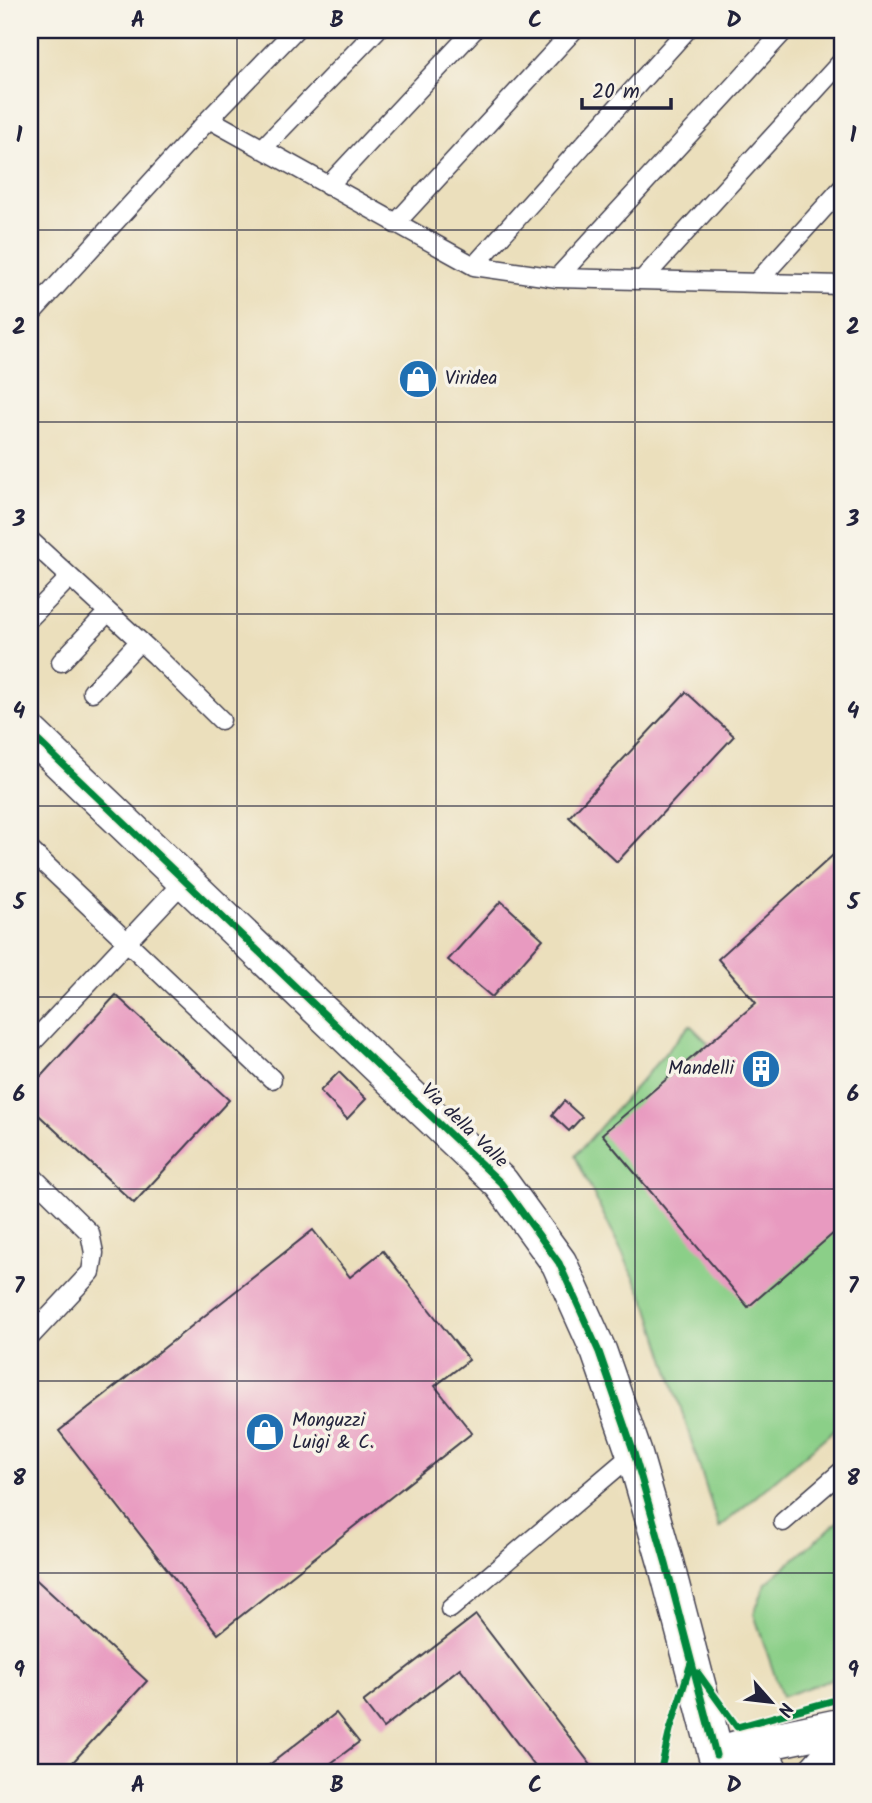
<svg xmlns="http://www.w3.org/2000/svg" width="872" height="1803" viewBox="0 0 872 1803" font-family="Kalam,sans-serif">
<style>
.green{fill:#8bcf88;stroke:#567862;stroke-width:2}
.building{fill:#e89ac0}
.lines{fill:none;stroke-linecap:round;stroke-linejoin:round}
.lane-casing{stroke:#403e4e;stroke-width:21}
.street-casing{stroke:#403e4e;stroke-width:38}
.lane{stroke:#fff;stroke-width:18}
.street{stroke:#fff;stroke-width:35}
.cycleway-casing{stroke:#f7f3e8;stroke-width:11}
.cycleway{stroke:#00873e;stroke-width:7}
.grid{fill:none;stroke:#22223b;stroke-width:2;stroke-opacity:0.55}
.labels{text-anchor:middle;dominant-baseline:central;stroke-width:7;stroke-linejoin:round;paint-order:stroke}
.poi-label{font-size:19px;fill:#22223b;stroke:#f7f3e8;text-anchor:start}
.street-label{font-size:19px;fill:#22223b;stroke:#f7f3e8}
.neatline{fill:none;stroke:#22223b;stroke-width:2.5}
.grid-label{font-size:23px;text-anchor:middle;font-weight:bold;fill:#22223b}
</style>
<rect width="100%" height="100%" fill="#f7f3e8"/>
<filter id="ink" filterUnits="userSpaceOnUse"><feTurbulence type="fractalNoise" baseFrequency=".0143" numOctaves="2"/><feDisplacementMap in="SourceGraphic" scale="14" xChannelSelector="R" yChannelSelector="G"/><feConvolveMatrix kernelMatrix="1 2 1 2 8 2 1 2 1" color-interpolation-filters="sRGB"/></filter>
<filter id="wash" filterUnits="userSpaceOnUse"><feTurbulence type="fractalNoise" baseFrequency=".00686" numOctaves="4" result="noise"/><feDisplacementMap in="SourceGraphic" scale="28" xChannelSelector="R" yChannelSelector="G"/><feGaussianBlur stdDeviation="1.57" result="paint"/><feColorMatrix in="noise" values="0 0 0 0 0 0 0 0 0 0 0 0 0 0 0 0 0 1.4 0 .05"/><feComposite in="paint" operator="in"/></filter>
<g filter="url(#wash)">
<rect width="100%" height="100%" fill="#ebdfbc"/>
<path class="green" d="M690 1025 816 1149 842 1181V1423L719 1528 649 1308 575 1156Z
M842 1518V1675L782 1697 754 1614 766 1583Z"/>
<g id="blocks">
<path class="building" d="M686 692 734 736 617 862 569 817Z
M842 847V1226L748 1307 602 1134 756 1003 718 959Z
M501 901 543 939 492 997 448 960Z
M116 995 229 1100 134 1203 30 1107V1088Z
M339 1072 366 1099 347 1119 320 1091Z
M564 1101 582 1117 569 1131 552 1115Z
M313 1230 350 1277 383 1251 469 1360 435 1386 472 1433 218 1634 59 1431Z
M30 1574 147 1681 63 1773H30Z
M476 1615 597 1773H540L460 1668 383 1728 363 1702Z
M336 1713 359 1742 318 1773H259Z"/>
</g>
</g>
<g filter="url(#ink)">
<use href="#blocks" fill-opacity="0" stroke="#403e4e" stroke-width="2"/>
<g class="lines">
<g class="lane-casing">
<path id="lane" d="M209 119 474 266 557 278 842 285
M262 149 377 30
M328 186 474 30
M395 224 574 30
M474 266 687 30
M557 278 785 30
M642 280 842 61
M756 283 842 188
M30 315 209 119 295 30
M30 540 156 656 221 720
M30 618 70 577
M61 662 108 612
M92 692 140 641
M30 850 272 1079
M30 1045 185 880
M30 1174 90 1233 94 1253 91 1272 30 1337
M783 1522 842 1471
M450 1609 634 1453"/>
</g>
<g class="street-casing">
<path id="street" d="M30 733 501 1183 559 1263 599 1352 634 1453 666 1564 716 1755
M742 1747 842 1726
M728 1751 742 1747 764 1758 771 1773
M815 1773 842 1743"/>
</g>
<use href="#lane" class="lane"/>
<use href="#street" class="street"/>
<g class="cycleway-casing">
<path id="cycleway" d="M30 733 501 1183 559 1263 599 1352 634 1453 666 1564 716 1755
M698 1673 737 1727 842 1698
M660 1773 670 1730 691 1663"/>
</g>
<use href="#cycleway" class="cycleway"/>
</g>
</g>
<path class="grid" d="M237 30V1773M436 30V1773M635 30V1773M30 230H842M30 422H842M30 614H842M30 806H842M30 997H842M30 1189H842M30 1381H842M30 1573H842"/>
<defs>
<g id="shop-disc" transform="scale(2.0125)"><circle r="9.5" fill="#1f6fb2" stroke="#f7f3e8"/><path d="M-5-2.5h2.3a2.7 3.5 0 0 1 5.4 0H5L5.5 6h-11ZM-1.5-2.5h3a1.5 2.3 0 0 0-3 0Z" fill="#fff"/></g>
<g id="building-disc" transform="scale(2.0125)"><circle r="9.5" fill="#1f6fb2" stroke="#f7f3e8"/><path d="M-4-6H4V6H1V3H-1V6H-4ZM-2.5-4.3h1.7v1.8h-1.7ZM.8-4.3h1.7v1.8H.8ZM-2.5-1h1.7V.8h-1.7ZM.8-1h1.7V.8H.8Z" fill="#fff"/></g>
</defs>
<g fill-rule="evenodd">
<use href="#shop-disc" x="418" y="379"/>
<use href="#building-disc" x="761" y="1069"/>
<use href="#shop-disc" x="265" y="1432"/>
</g>
<g class="labels">
<g class="poi-label">
<text x="445" y="379">Viridea</text>
<text x="734" y="1069" text-anchor="end">Mandelli</text>
<text x="292" y="1421">Monguzzi<tspan x="292" dy="22">Luigi &amp; C.</tspan></text>
</g>
<g class="street-label">
<text transform="translate(464 1126) rotate(44)">Via della Valle</text>
</g>
</g>
<rect width="872" height="1803" fill="none" stroke="#f7f3e8" stroke-width="77"/>
<g transform="translate(771 1702) rotate(118)" stroke="#f7f3e8" stroke-width="5" paint-order="stroke">
<path d="M0-5L12 26L0 18L-12 26Z" fill="#22223b"/>
<text y="-10" font-size="19" font-weight="bold" text-anchor="middle" fill="#22223b">N</text>
</g>
<path d="M582 98v10h89v-10" fill="none" stroke="#22223b" stroke-width="3.5"/>
<text x="592" y="98" font-size="21" fill="#22223b" stroke="#f7f3e8" stroke-width="5" paint-order="stroke">20 m</text>
<rect x="38" y="38" width="796" height="1726" class="neatline"/>
<g class="grid-label">
<text x="138" y="27">A</text>
<text x="337" y="27">B</text>
<text x="535" y="27">C</text>
<text x="734" y="27">D</text>
<text x="19" y="142">1</text>
<text x="853" y="142">1</text>
<text x="19" y="334">2</text>
<text x="853" y="334">2</text>
<text x="19" y="526">3</text>
<text x="853" y="526">3</text>
<text x="19" y="718">4</text>
<text x="853" y="718">4</text>
<text x="19" y="909">5</text>
<text x="853" y="909">5</text>
<text x="19" y="1101">6</text>
<text x="853" y="1101">6</text>
<text x="19" y="1293">7</text>
<text x="853" y="1293">7</text>
<text x="19" y="1485">8</text>
<text x="853" y="1485">8</text>
<text x="19" y="1677">9</text>
<text x="853" y="1677">9</text>
<text x="138" y="1792">A</text>
<text x="337" y="1792">B</text>
<text x="535" y="1792">C</text>
<text x="734" y="1792">D</text>
</g>
</svg>
